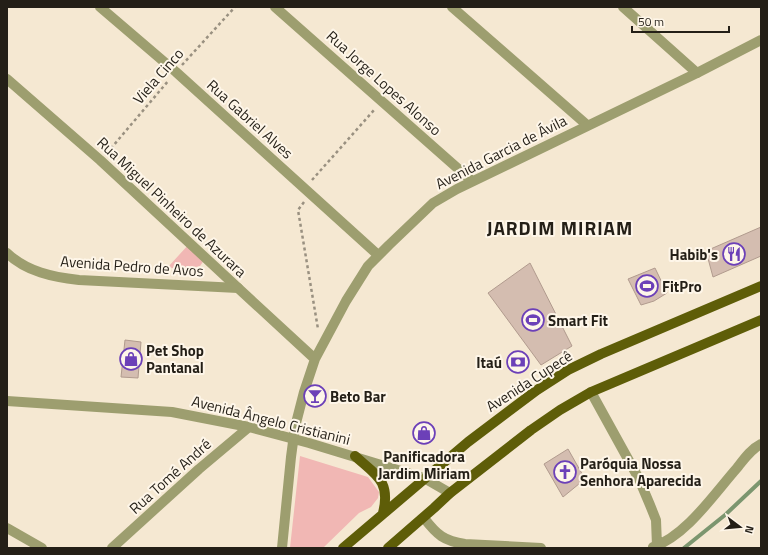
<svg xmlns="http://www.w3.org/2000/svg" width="768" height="555" viewBox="0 0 768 555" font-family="'Titillium Web',sans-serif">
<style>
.green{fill:#f1b7b4}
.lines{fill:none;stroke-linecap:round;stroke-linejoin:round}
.stream{stroke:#7c966f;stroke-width:4}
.building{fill:#d4bdb0;stroke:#b19b8e}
.path{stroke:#999080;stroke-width:2.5;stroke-dasharray:3 3;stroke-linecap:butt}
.minor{stroke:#9d9e6f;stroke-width:10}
.tertiary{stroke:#9d9e6f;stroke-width:10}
.primary{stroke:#5e5d08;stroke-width:10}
.labels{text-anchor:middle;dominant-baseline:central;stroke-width:4;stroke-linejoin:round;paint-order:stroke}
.street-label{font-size:15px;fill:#241f17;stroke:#fef6e9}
.poi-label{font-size:15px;font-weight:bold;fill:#241f17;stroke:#fef6e9;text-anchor:start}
.district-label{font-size:19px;font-weight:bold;letter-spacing:1px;fill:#241f17;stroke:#fef6e9}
</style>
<rect width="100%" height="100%" fill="#f5e8d2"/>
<path class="green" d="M190 243 205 259 200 266 182 270 168 267Z
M300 456 368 477 379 492 378 498 371 507 359 513 323 548H290Z"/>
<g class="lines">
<path class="stream" d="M684 548 725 515 761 481"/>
</g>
<path class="building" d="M761 227V256L713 277 706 251Z
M530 263 572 346 541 365 488 293Z
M655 268 667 293 654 301 641 305 628 279Z
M125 340 141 342 138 378 121 377Z
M568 449 585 479 563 497 544 464Z"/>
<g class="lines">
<path class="path" d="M182 65 235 7
M107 153 169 80
M312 180 375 109
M304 202 298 210 318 329"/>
<path class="minor" d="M100 7 176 72 378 255
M275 7 472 181
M452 7 587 125
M623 7 697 73
M7 79 100 160 238 288
M591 392 639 479 650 505 656 520 657 546
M424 518C437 535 444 541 465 544L541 548
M7 528 42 548
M653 547C686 536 714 494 737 468 744 459 751 449 761 444
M112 548 199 469 249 427"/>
<path class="tertiary" d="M7 253C27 272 53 277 79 280L238 288 315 359
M7 401 172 412 249 427 309 443 424 478 450 493
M282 548 291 457 295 427 304 392 315 359 346 301 368 266 389 245 433 203 457 189 697 73 761 40"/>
<path class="primary" d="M355 456C376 475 391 481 383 513
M343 548 468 442 537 390 568 370 601 354 761 286
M388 548 434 508 450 493 531 430 560 410 591 392 761 320"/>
</g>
<defs>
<g id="restaurant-ring" transform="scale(1.15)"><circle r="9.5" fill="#fef6e9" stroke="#6c40b8" stroke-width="1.5"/><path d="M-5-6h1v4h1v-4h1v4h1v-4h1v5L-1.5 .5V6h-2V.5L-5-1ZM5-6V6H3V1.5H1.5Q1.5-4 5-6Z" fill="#6c40b8"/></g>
<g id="stadium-ring" transform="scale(1.15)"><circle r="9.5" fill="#fef6e9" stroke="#6c40b8" stroke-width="1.5"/><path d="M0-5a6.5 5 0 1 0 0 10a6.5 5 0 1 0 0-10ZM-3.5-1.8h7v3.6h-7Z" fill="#6c40b8"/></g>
<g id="shop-ring" transform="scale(1.15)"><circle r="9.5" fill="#fef6e9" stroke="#6c40b8" stroke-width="1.5"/><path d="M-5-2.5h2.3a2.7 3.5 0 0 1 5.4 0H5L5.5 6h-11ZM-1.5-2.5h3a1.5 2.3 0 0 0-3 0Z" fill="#6c40b8"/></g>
<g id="bank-ring" transform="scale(1.15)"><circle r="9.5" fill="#fef6e9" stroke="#6c40b8" stroke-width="1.5"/><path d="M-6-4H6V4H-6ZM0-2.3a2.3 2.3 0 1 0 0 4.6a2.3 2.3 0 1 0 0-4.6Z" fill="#6c40b8"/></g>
<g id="bar-ring" transform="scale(1.15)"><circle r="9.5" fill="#fef6e9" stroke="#6c40b8" stroke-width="1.5"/><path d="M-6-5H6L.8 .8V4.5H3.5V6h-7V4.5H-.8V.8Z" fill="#6c40b8"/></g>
<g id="church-ring" transform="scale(1.15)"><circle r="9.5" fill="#fef6e9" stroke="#6c40b8" stroke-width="1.5"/><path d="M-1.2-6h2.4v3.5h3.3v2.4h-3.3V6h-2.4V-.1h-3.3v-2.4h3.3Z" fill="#6c40b8"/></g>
</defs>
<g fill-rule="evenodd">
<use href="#restaurant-ring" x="734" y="254"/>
<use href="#stadium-ring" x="647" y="286"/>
<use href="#stadium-ring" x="533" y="320"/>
<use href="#shop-ring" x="131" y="359"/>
<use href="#bank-ring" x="518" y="362"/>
<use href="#bar-ring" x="315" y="396"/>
<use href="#shop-ring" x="424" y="433"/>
<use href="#church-ring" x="565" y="472"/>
</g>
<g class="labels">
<g class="street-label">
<text transform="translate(158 76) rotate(-49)">Viela Cinco</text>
<text transform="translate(384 83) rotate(42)">Rua Jorge Lopes Alonso</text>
<text transform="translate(250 119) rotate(42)">Rua Gabriel Alves</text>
<text transform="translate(501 152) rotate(-27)">Avenida Garcia de Ávila</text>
<text transform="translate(172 207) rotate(43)">Rua Miguel Pinheiro de Azurara</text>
<text transform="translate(132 266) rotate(4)">Avenida Pedro de Avos</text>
<text transform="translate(529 381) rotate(-33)">Avenida Cupecê</text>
<text transform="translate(271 420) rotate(14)">Avenida Ângelo Cristianini</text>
<text transform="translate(170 476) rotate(-42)">Rua Tomé André</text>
</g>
<g class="poi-label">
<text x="718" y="254" text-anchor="end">Habib's</text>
<text x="662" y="286">FitPro</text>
<text x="548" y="320">Smart Fit</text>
<text x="146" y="350">Pet Shop<tspan x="146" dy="17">Pantanal</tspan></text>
<text x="502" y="362" text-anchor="end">Itaú</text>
<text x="330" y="396">Beto Bar</text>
<text x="424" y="456" text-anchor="middle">Panificadora<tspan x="424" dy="17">Jardim Miriam</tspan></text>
<text x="580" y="463">Paróquia Nossa<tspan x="580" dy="17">Senhora Aparecida</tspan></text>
</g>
<g class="district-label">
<text x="560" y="227">JARDIM MIRIAM</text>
</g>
</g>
<rect width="768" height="555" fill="none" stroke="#241f17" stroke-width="16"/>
<g transform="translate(740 527) rotate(106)" stroke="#fef6e9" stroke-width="3" paint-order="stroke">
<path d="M0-3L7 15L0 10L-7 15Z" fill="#241f17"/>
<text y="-6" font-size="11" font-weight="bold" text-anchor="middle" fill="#241f17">N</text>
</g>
<path d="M632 26v6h97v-6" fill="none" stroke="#241f17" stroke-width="2"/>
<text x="638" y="26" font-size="12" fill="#241f17" stroke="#fef6e9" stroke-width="3" paint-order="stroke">50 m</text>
</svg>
